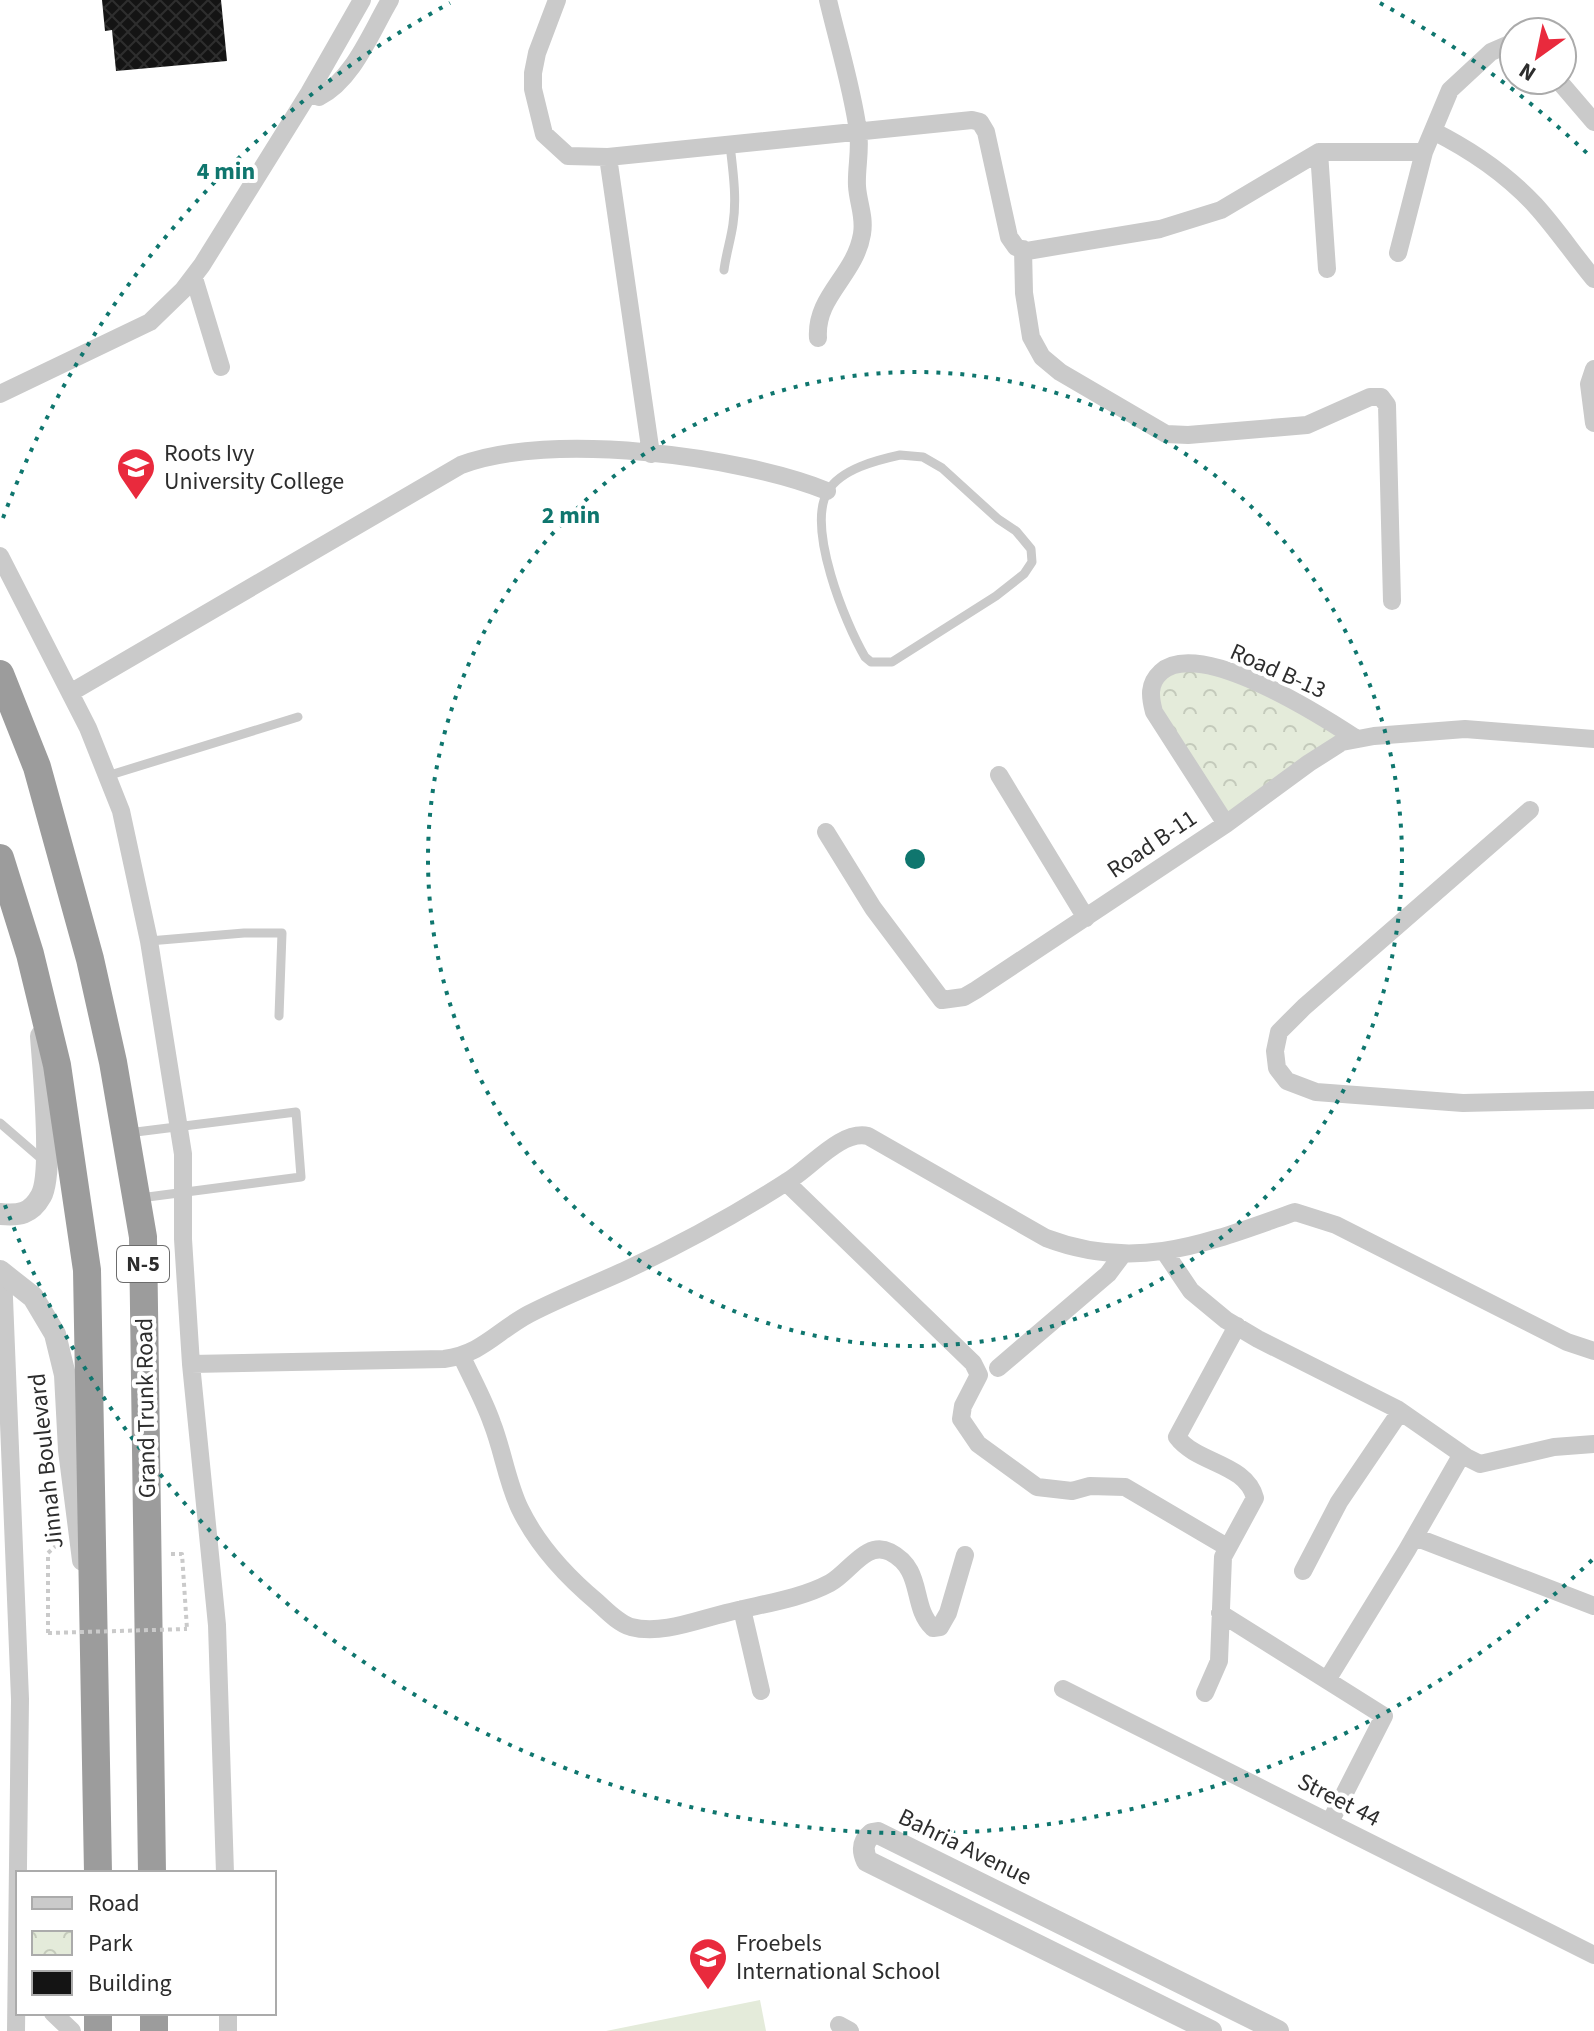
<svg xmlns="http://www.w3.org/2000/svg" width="1594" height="2031" viewBox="0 0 1594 2031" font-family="'Source Sans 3',sans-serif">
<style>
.grass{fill:#e4ebda}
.park{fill:url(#park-crowns)}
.building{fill:url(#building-cross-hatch)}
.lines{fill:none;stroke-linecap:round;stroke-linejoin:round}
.path{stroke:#cacaca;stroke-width:4;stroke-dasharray:4 4;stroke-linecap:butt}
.service{stroke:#cacaca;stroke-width:9}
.minor{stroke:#cacaca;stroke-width:18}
.tertiary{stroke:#cacaca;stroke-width:22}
.trunk{stroke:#9c9c9c;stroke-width:28}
.path-bridge{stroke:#cacaca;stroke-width:4;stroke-dasharray:4 4;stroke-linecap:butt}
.ring{fill:none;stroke:#0f766e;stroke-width:4;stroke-dasharray:4 8}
.labels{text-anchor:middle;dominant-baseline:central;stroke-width:8;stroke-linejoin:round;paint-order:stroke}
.shield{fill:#fff;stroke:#6c6c6c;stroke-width:2}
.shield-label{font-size:22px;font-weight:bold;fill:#2d2d2d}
.poi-label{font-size:24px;fill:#2d2d2d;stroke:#fff;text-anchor:start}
.street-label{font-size:24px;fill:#2d2d2d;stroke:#fff}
.centre{fill:#0f766e;stroke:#fff;stroke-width:4}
.ring-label{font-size:24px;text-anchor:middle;font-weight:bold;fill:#0f766e;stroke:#fff;stroke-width:8;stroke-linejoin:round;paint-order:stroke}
</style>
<defs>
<pattern id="park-crowns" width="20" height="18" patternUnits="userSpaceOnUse" patternTransform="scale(2)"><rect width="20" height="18" fill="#e4ebda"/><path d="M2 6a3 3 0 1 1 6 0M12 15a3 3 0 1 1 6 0" fill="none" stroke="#c4cabb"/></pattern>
<pattern id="building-cross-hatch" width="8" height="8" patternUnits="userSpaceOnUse" patternTransform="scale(2)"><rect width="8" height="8" fill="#141414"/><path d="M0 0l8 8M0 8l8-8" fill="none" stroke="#2e2e2e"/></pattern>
</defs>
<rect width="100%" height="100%" fill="#fff"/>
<path class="grass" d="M760 2000 766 2031H606Z"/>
<path class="park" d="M1180 666 1251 684 1353 738 1228 819 1158 711 1153 693 1165 672Z"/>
<path class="building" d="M102 0H221L227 61 116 71 112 30 105 31Z"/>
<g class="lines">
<path class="path" d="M171 1554H182L187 1629
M48 1633V1553L61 1541"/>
<path class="service" d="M724 270C726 254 731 239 733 224 737 199 733 171 730 145
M900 455 923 457 942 468 998 519 1016 531 1031 549 1032 562 1024 574 996 596 892 662H871L865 657C845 623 806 527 828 491 841 469 877 460 900 455Z
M107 776 298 717
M149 941 244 933H282L279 1016
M0 1123 44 1161
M128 1133 296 1112 301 1177 140 1198"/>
<path class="minor" d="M557 0 537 53 533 73V89L544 134 568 156 608 157 972 120 980 122 986 132 1009 237 1016 247 1027 251 1160 229 1221 210 1319 152H1424
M1558 80 1594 122
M309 93 319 97C353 80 371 32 390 0
M1433 131C1469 149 1507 175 1535 205 1556 228 1574 255 1594 279
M1319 152 1327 269
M608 157 651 454
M1023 249 1024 293 1031 337 1042 357 1060 372 1166 434 1188 435 1307 425 1370 397H1381L1387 405 1392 601
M1398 253 1424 152 1450 90 1491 52 1514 42
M194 278 221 367
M818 338C815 296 855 276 862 234 865 216 858 203 857 186 856 168 861 150 858 131 852 87 838 43 828 0
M1594 369 1589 384 1594 423
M0 394 150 322 183 290 202 265 309 93 362 0
M0 556 88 728 121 811 149 941 183 1154V1239L191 1364 217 1625 225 1873
M70 693 461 465C549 431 741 456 827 491
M999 775 1086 918
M1530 810 1304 1007 1279 1032 1275 1051 1277 1068 1287 1081 1316 1092 1463 1103 1594 1100
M1226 824 1154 712C1150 697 1148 684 1161 672 1199 637 1322 716 1357 739
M826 832 873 908 942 1000 964 997 976 990 1226 824 1309 763 1342 742 1374 736 1465 729 1594 739
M786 1182 973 1363 979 1375 963 1406 961 1419 978 1444 1037 1487 1072 1491 1090 1486 1125 1487 1227 1547
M1164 1251 1191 1291 1226 1320 1258 1339 1397 1409 1466 1457 1480 1464 1554 1447 1594 1444
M3 1273 20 1699 16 2031
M462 1357C472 1379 484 1400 492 1423 503 1451 507 1482 520 1509 538 1546 566 1576 597 1602 607 1611 618 1623 631 1627 661 1635 697 1620 726 1613 760 1604 798 1600 830 1583 850 1572 866 1540 890 1552 925 1570 910 1606 933 1628L940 1627 948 1613 965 1555
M191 1364 444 1359C482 1354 497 1331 529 1314 560 1298 593 1285 624 1271 682 1244 737 1214 791 1179 813 1165 842 1130 868 1136L1046 1238C1138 1273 1209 1242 1295 1212L1336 1225 1567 1342 1594 1351
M998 1368 1108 1274 1123 1254
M1415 1537 1594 1606
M1303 1571 1339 1502 1400 1412
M742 1609 761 1691
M1220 1613 1384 1716 1330 1822
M1327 1680 1407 1550 1462 1454
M1063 1689 1594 1955
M1205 1693 1219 1661 1223 1557 1255 1498C1246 1463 1197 1464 1177 1437L1237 1326
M53 2013 72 2031
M228 2013V2031
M839 2025 850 2031"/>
<path class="tertiary" d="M0 1214C19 1216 31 1214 41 1196 54 1173 43 1066 41 1036
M0 1271 33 1297 55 1334 65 1375 69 1450 83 1560
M1211 2031 867 1861C862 1850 862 1842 872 1834L878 1833 1278 2031"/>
<path class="trunk" d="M0 674 37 767 90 959 113 1062 143 1237 152 1873
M0 858 30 954 57 1065 87 1270 98 1873
M98 2013V2031
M154 2013V2031"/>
<path class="path-bridge" d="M48 1633 187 1629"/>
</g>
<g class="ring">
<circle cx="915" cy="859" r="487"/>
<path d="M1592 1560A974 974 0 0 1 3 1200M3 518A974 974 0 0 1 450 3M1380 3A974 974 0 0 1 1592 158"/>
</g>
<defs>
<g id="university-pin" transform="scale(2)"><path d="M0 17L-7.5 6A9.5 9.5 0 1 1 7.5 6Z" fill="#e92a3d" stroke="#fff"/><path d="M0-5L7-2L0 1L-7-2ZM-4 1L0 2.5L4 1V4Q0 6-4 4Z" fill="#fff"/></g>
<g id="school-pin" transform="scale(2)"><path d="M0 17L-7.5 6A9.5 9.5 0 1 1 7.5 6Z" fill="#e92a3d" stroke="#fff"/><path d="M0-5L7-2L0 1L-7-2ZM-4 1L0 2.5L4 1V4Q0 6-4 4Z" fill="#fff"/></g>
</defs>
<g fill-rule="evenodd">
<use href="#university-pin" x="136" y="467"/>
<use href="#school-pin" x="708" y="1957"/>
</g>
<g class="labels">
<rect class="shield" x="117" y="1246" width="52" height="36" rx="6"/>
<g class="shield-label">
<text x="143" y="1264">N-5</text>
</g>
<g class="poi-label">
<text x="164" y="453">Roots Ivy<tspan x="164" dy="28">University College</tspan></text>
<text x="736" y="1943">Froebels<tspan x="736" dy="28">International School</tspan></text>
</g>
<g class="street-label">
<text transform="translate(1278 671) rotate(24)">Road B-13</text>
<text transform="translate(1152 844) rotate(-34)">Road B-11</text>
<text transform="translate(146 1408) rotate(-91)">Grand Trunk Road</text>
<text transform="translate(46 1461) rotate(-96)">Jinnah Boulevard</text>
<text transform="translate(1339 1800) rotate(27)">Street 44</text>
<text transform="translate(965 1847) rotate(26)">Bahria Avenue</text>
</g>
</g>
<circle cx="915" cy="859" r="12" class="centre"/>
<g class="ring-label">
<text x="226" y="179">4 min</text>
<text x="571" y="523">2 min</text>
</g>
<rect x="16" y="1871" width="260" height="144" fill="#ffffff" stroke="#ababab" stroke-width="2"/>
<rect x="32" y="1897" width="40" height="12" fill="#cacaca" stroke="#ababab" stroke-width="2"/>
<text x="88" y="1911" font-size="24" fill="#2d2d2d">Road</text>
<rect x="32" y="1931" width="40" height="24" fill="url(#park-crowns)" stroke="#ababab" stroke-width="2"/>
<text x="88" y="1951" font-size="24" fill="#2d2d2d">Park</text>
<rect x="32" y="1971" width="40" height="24" fill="#141414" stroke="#ababab" stroke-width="2"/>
<text x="88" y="1991" font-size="24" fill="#2d2d2d">Building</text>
<g transform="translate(1538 56) rotate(213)"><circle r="38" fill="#ffffff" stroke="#ababab" stroke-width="2"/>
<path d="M0-6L14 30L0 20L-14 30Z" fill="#e92a3d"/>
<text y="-12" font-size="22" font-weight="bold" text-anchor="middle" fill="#2d2d2d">N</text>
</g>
</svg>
